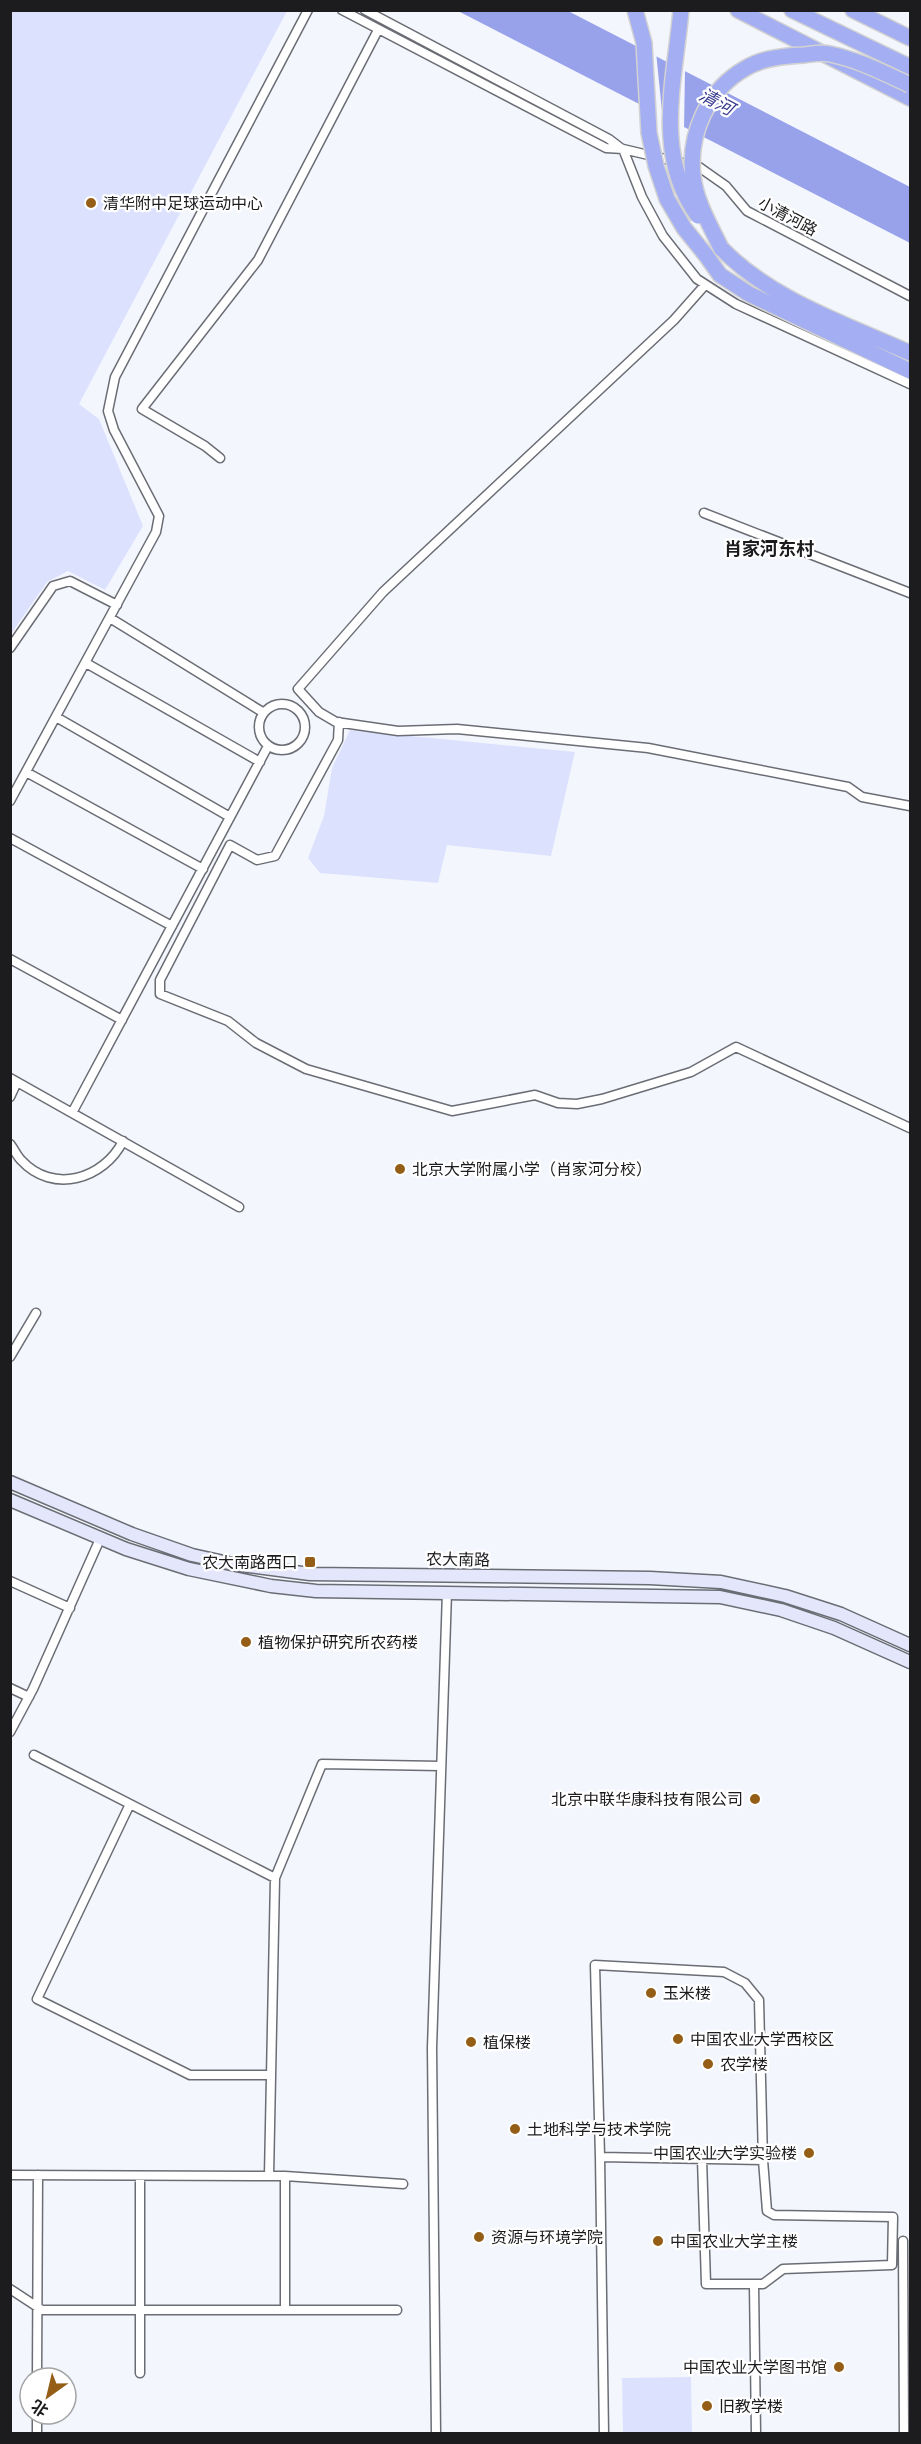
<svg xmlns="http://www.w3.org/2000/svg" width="921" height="2444" viewBox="0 0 921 2444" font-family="'PT Serif','Noto Sans SC',serif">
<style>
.green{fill:#dce2fe}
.water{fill:#98a2ea}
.pier{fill:#f4f6fe}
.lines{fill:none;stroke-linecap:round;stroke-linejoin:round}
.street-casing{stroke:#6b6d74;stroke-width:11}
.secondary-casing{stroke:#6b6d74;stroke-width:15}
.highway-casing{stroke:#d2d2d2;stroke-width:18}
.street{stroke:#fff;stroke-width:8}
.secondary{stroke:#e4e7fb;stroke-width:12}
.highway{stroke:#a4aef2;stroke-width:15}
.highway-bridge-casing{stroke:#d2d2d2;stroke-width:18;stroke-linecap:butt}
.highway-bridge{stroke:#a4aef2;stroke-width:15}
.poi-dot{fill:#955e17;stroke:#fff;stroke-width:2}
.labels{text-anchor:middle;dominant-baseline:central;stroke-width:4.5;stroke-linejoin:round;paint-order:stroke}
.poi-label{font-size:16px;fill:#1c1c1f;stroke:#fff;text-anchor:start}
.street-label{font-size:16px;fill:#1c1c1f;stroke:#fff}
.water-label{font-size:18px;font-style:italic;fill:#383a8e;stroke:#fff}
.neighbourhood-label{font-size:18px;font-weight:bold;fill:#1c1c1f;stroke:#fff}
</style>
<rect width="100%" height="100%" fill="#f4f6fe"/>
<path class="green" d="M10 11H287L79 404 99 419 143 526 105 590 68 571 47 582 11 634Z
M350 730 575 752 551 856 447 845 438 883 320 873 308 858 324 816 332 768Z
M691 2377 692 2433H623L622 2378Z"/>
<path class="water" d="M458 11H568L910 187V243Z"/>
<path class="pier" d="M644 46 656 52 663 121 650 114Z
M673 61 685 68 684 131 672 125Z"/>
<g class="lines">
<g class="street-casing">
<path id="street" d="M342 10 606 148 623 149 699 167 726 186 747 211 910 296
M365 10 609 139 622 149
M623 149 642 197 663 236 697 279 736 304 910 384
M705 285 674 320 383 592 298 689 319 712 336 722 398 731 457 729 648 748 848 787 862 797 910 806
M220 458 205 446 142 409 258 260 378 30
M704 513 910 593
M110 618 264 713
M10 648 53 586 70 581 117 605
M86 663 260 762
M259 727a23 23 0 1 1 46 0a23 23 0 1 1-46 0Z
M56 717 230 817
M339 722 338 740 275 856 257 860 230 845 160 980V994L228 1021 256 1043 306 1069 452 1111 535 1095 558 1103 577 1104 602 1099 691 1072 736 1047 910 1128
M26 772 203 869
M10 801 156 532 159 516 114 430 108 411 115 377 308 10
M10 838 172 926
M10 959 122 1020
M10 1078 239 1207
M10 1097 17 1082
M72 1113 268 746
M10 1144C14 1149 17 1156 21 1160 53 1195 104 1179 123 1141
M10 1357 36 1313
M10 1581 70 1608
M10 1688 29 1697
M10 1732 33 1689 100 1539
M34 1755 275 1878
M130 1804 37 1999 190 2075H271
M600 2157 604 2434
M702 2159 706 2284H763L783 2269 892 2265 893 2217 774 2215 767 2211 763 2160 600 2157 595 1965 724 1972 745 1983 759 2000 763 2160
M10 2175 285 2176 403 2184
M269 2176 275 1878 322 1764 441 1766
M903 2241 904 2434
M754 2285 756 2434
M10 2289 42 2310H397
M285 2310V2176
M140 2373V2176
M37 2378 38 2175
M37 2414V2434
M436 2434 432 2048 447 1592"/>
</g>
<g class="secondary-casing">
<path id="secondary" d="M10 1482 132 1534 192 1555 233 1564 310 1574 650 1578 721 1582 785 1596 841 1614 910 1645
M10 1500 126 1549 189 1569 271 1586 316 1591 720 1597 781 1610 834 1628 910 1662"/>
</g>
<g class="highway-casing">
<path id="highway" d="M738 10 910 98
M792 10 910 67
M853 10 910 38
M721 248C771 300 846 324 910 353
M705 254 720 275 749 294 910 371"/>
</g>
<use href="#street" class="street"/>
<use href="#secondary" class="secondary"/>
<use href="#highway" class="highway"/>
<g class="highway-bridge-casing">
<path id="highway-bridge" d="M635 10 644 43 649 133 656 166 667 199 684 228 705 254
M681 10C675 79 653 155 698 216
M721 248C710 225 696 202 693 176 688 134 708 89 746 68 762 58 784 56 803 55 812 54 822 52 830 54 859 60 884 73 910 85"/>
</g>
<use href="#highway-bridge" class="highway-bridge"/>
</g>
<g class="poi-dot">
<circle cx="91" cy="203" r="6"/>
<circle cx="400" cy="1169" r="6"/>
<rect x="304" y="1556" width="12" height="12" rx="3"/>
<circle cx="246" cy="1642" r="6"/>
<circle cx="755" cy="1799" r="6"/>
<circle cx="651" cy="1993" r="6"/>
<circle cx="678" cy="2039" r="6"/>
<circle cx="471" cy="2042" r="6"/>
<circle cx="708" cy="2064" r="6"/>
<circle cx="515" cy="2129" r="6"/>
<circle cx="809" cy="2153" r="6"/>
<circle cx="479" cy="2237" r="6"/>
<circle cx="658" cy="2241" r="6"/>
<circle cx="839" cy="2367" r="6"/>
<circle cx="707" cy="2406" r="6"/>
</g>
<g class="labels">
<g class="poi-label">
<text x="103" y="203">清华附中足球运动中心</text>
<text x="412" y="1169">北京大学附属小学（肖家河分校）</text>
<text x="298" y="1562" text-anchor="end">农大南路西口</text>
<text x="258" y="1642">植物保护研究所农药楼</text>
<text x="743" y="1799" text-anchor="end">北京中联华康科技有限公司</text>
<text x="663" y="1993">玉米楼</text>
<text x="690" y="2039">中国农业大学西校区</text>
<text x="483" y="2042">植保楼</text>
<text x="720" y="2064">农学楼</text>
<text x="527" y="2129">土地科学与技术学院</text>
<text x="797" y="2153" text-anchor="end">中国农业大学实验楼</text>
<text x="491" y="2237">资源与环境学院</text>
<text x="670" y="2241">中国农业大学主楼</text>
<text x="827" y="2367" text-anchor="end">中国农业大学图书馆</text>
<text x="719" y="2406">旧教学楼</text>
</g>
<g class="street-label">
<text transform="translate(788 216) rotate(28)">小清河路</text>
<text transform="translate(458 1559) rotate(1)">农大南路</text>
</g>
<g class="water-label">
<text transform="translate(717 101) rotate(28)">清河</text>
</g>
<g class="neighbourhood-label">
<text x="769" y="548">肖家河东村</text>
</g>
</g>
<rect width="921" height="2444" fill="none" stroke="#1c1c1f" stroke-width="24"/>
<g transform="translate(48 2396) rotate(214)"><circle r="28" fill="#ffffff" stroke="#a4a4a5" stroke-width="1.5"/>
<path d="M0-4.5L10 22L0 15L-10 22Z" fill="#955e17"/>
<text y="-9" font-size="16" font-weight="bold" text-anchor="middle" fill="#1c1c1f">北</text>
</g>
</svg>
